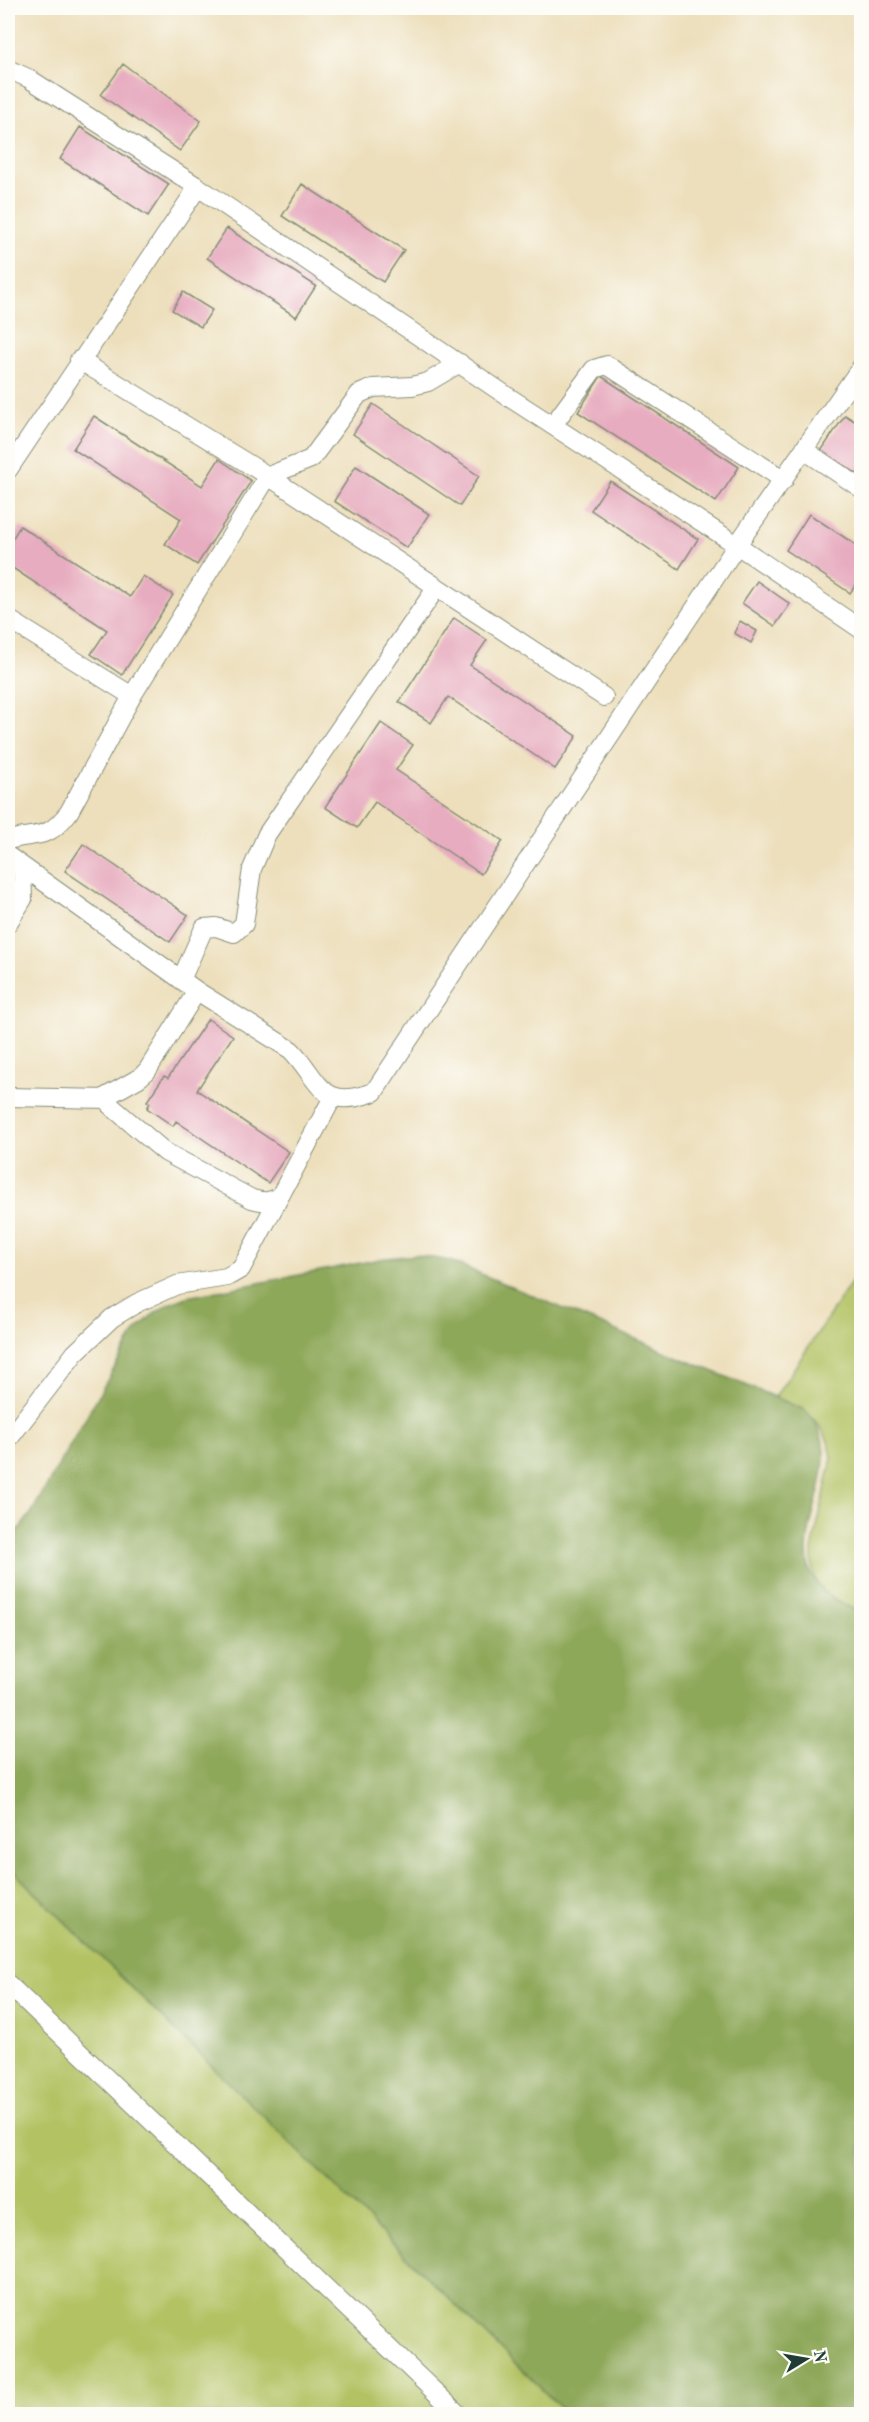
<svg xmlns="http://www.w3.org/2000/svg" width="869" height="2422" viewBox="0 0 869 2422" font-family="'Old Standard TT',serif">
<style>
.green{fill:#b3c264;stroke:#69804c;stroke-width:1.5}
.forest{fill:#8ea85a;stroke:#567247;stroke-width:1.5}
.building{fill:#e7acc0}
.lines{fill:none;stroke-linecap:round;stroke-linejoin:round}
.minor-casing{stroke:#868e78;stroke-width:20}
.minor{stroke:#fff;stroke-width:18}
</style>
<rect width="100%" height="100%" fill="#fdfcf7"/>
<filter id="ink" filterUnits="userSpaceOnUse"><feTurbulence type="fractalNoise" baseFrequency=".0167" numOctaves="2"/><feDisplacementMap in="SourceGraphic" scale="12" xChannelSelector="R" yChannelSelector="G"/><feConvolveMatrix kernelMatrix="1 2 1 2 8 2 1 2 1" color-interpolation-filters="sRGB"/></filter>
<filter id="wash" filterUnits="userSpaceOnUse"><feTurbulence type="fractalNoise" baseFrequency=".008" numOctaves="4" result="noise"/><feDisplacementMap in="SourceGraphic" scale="24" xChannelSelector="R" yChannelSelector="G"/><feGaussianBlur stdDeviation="1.35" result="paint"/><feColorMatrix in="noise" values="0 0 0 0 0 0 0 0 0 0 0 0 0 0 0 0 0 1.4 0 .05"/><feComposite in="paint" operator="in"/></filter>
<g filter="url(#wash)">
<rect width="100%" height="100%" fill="#eddfbc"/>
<path class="green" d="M861 1268V1612C828 1600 810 1590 812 1550L832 1458C827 1423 806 1410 775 1397Z
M8 1866 567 2414H8Z"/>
<path class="forest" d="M417 1255 450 1261 805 1410C869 1471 740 1572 862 1612L861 2414H567L8 1866V1537L20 1528 30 1515 135 1332 151 1316 169 1304 187 1297 386 1258Z"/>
<g id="blocks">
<path class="building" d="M123 64 201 121 180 151 101 95Z
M80 127 169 184 148 216 60 159Z
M302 184 404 250 383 282 282 216Z
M227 228 316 286 296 317 207 258Z
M183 292 212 310 201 327 172 310Z
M601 376 739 467 716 502 578 412Z
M373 404 479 476 460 506 353 434Z
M845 415 862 426V477L821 451Z
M94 416 202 486 219 459 251 481 197 565 165 544 181 519 73 449Z
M356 466 429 514 407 548 334 501Z
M610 481 698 539 679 569 591 510Z
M809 514 862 549V576L850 593 786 550Z
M20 526 130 597 143 576 173 595 122 675 91 654 107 630 8 565V546Z
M757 581 790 604 775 626 742 603Z
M454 618 487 640 470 665 577 736 555 769 448 697 431 723 399 702Z
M740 621 757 631 751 643 734 633Z
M381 723 413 745 396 770 503 841 481 874 375 802 357 828 325 807Z
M83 844 188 915 170 942 65 871Z
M208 1019 233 1036 197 1090 289 1152 268 1183 176 1121 173 1126 147 1108 150 1103 147 1101 164 1076 168 1078Z"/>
</g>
</g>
<g filter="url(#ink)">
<use href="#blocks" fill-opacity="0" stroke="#868e78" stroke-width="1.5"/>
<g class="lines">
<g class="minor-casing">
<path id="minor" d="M8 69 28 78 198 187 507 396 737 545 862 630
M79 360 268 476 604 697
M553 425 594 369 607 365 784 480
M804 450 862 489
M8 470 198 187
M8 619 132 696
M8 840C39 832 47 841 69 812L132 696 268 476 311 459 359 394 373 388 412 386 428 382 460 363
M8 856 197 991 291 1050C321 1081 320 1112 374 1092L737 545 862 366
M8 923 23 899 22 866
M181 980 204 928 216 927 234 933 244 924 252 869 267 834 437 587
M197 991 147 1071 139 1078 107 1096 111 1106 165 1152 252 1199C263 1202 270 1203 280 1196L333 1097
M8 1097 107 1099
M8 1440 75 1353 112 1318 137 1303 177 1285 227 1277 241 1269 280 1196
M8 1984 458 2414"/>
</g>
<use href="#minor" class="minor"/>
</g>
</g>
<rect width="869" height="2422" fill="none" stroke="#fdfcf7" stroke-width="30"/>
<g transform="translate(806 2359) rotate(79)" stroke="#fdfcf7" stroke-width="4.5" paint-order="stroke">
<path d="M0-4.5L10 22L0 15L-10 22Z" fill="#1f3d34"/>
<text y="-9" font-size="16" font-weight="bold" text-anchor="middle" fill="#1f3d34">N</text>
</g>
</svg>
